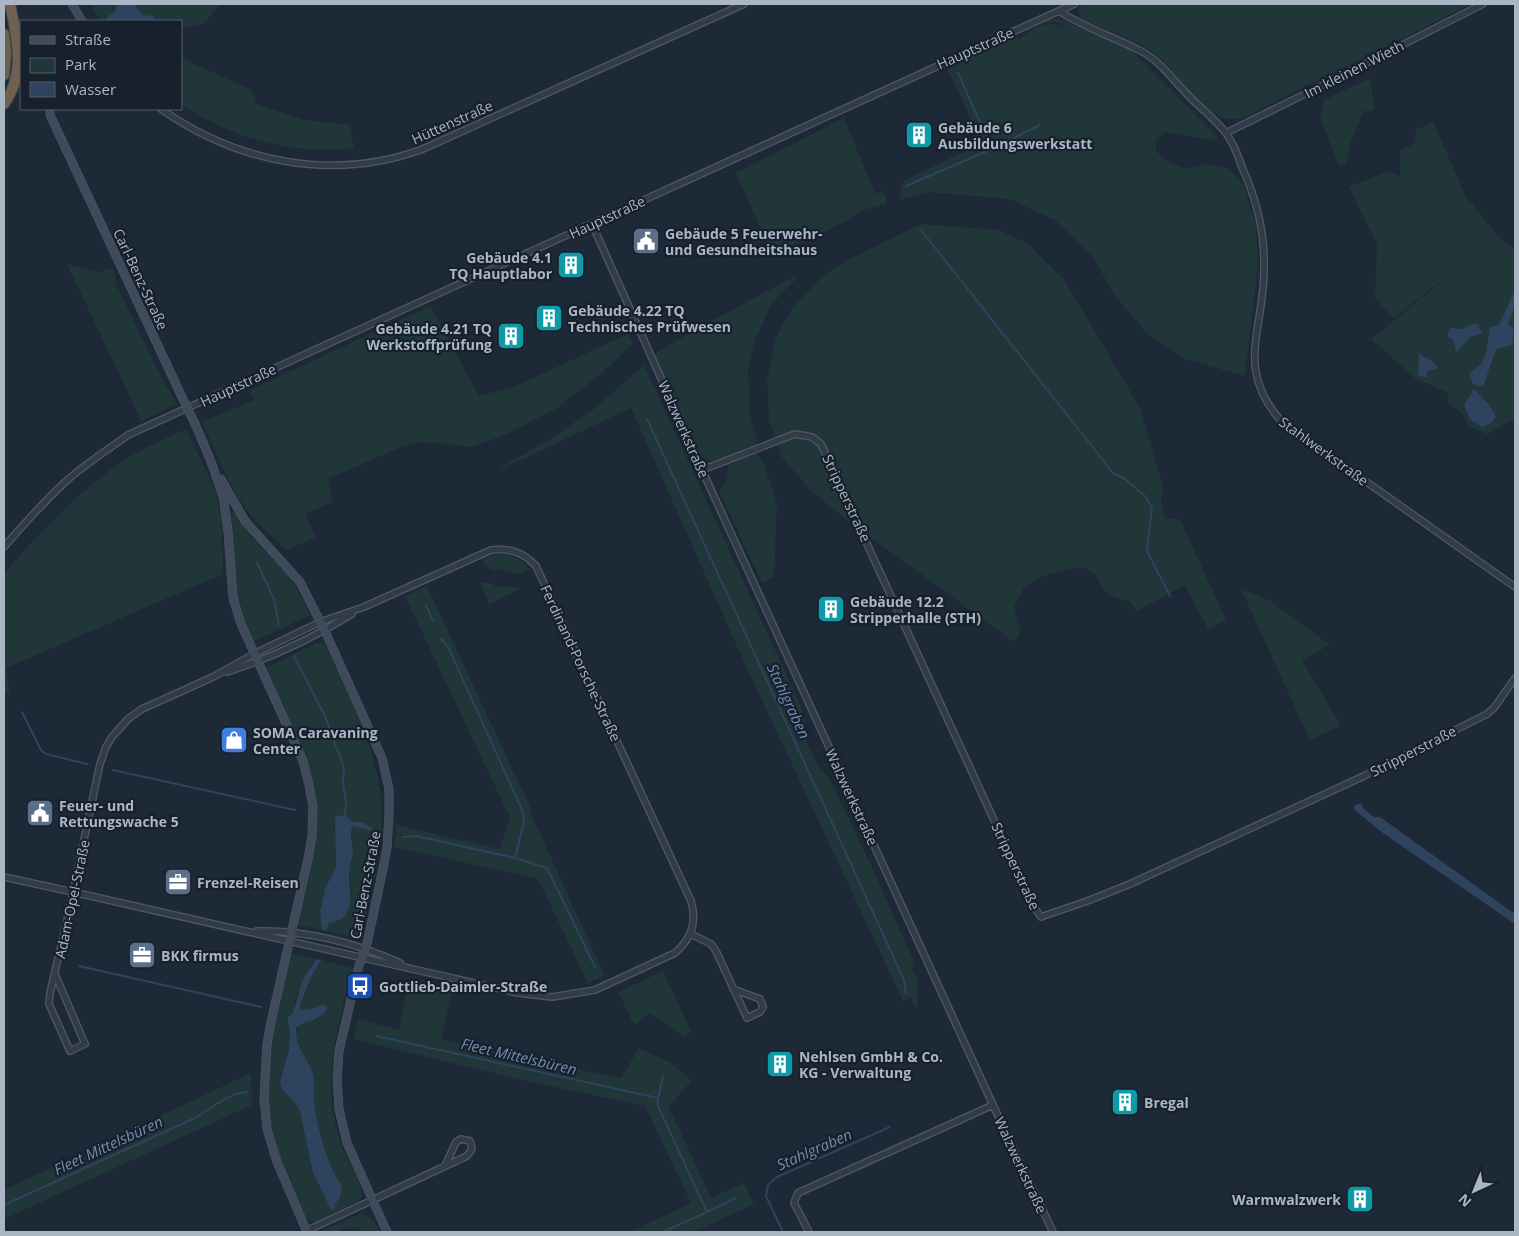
<svg xmlns="http://www.w3.org/2000/svg" width="1519" height="1236" viewBox="0 0 1519 1236" font-family="'Open Sans',sans-serif">
<style>
.green{fill:#203638}
.water{fill:#2e445e}
.lines{fill:none;stroke-linecap:round;stroke-linejoin:round}
.stream{stroke:#2e445e;stroke-width:2}
.street-casing{stroke:#4f5966;stroke-width:8}
.secondary-casing{stroke:#4f5966;stroke-width:9}
.highway-casing{stroke:#3c4652;stroke-width:12}
.street{stroke:#323b48;stroke-width:5.5}
.secondary{stroke:#3f4a5b;stroke-width:8}
.highway{stroke:#6f614e;stroke-width:10}
.secondary-bridge-casing{stroke:#4f5966;stroke-width:9;stroke-linecap:butt}
.secondary-bridge{stroke:#3f4a5b;stroke-width:8}
.labels{text-anchor:middle;dominant-baseline:central;stroke-width:4.5;stroke-linejoin:round;paint-order:stroke}
.street-label{font-size:14px;fill:#abb6c5;stroke:#17202c}
.poi-label{font-size:14px;font-weight:bold;fill:#abb6c5;stroke:#17202c;text-anchor:start}
.water-label{font-size:15px;font-style:italic;fill:#718eb0;stroke:#17202c}
</style>
<rect width="100%" height="100%" fill="#1e2937"/>
<path class="green" d="M91 4H217L218 7 205 23 181 28V21H100Z
M1082 4H1471L1243 118C1239 119 1233 120 1228 119 1203 114 1174 69 1154 53 1133 36 1104 32 1081 18L1078 10Z
M1051 19H1058L1067 22 1131 50 1218 137 1212 140 1166 132 1156 139V151L1168 162 1185 168 1206 164 1230 169 1244 186 1256 226 1258 264 1245 376 1185 359 1147 333 1117 299 1093 257 1055 220 1009 199 928 192 899 200 903 181 982 143 947 68 1016 35 1019 40C1028 31 1040 23 1053 24 1058 24 1061 27 1065 28L1059 22 1038 23Z
M181 55 187 61 252 90 256 104 304 120 350 125 354 148C293 156 232 138 181 104Z
M1371 78 1374 110 1364 111 1350 144 1346 164 1338 165 1321 118 1324 100Z
M844 118 875 194 882 191 886 196V204L860 211 849 220 773 256 736 173Z
M1433 121 1465 195 1498 236 1515 250V421L1508 422 1487 434 1469 426 1462 414 1448 402V393L1416 379 1371 339 1489 243 1393 319 1375 297 1377 244 1349 187 1389 171 1400 176V151L1415 143 1416 130Z
M921 224 999 230 1027 243 1064 279 1140 408 1164 490 1161 499 1165 519H1180L1226 620 1208 629 1185 585 1137 611 1130 602 1108 595 1095 575 1083 567 1048 574 1025 586 1014 606 1021 632 1014 642 851 523 811 491 781 456 769 419 767 379 775 339 793 307 822 277 847 260Z
M67 264 98 272 113 268 116 284 162 379 177 404 144 420H141Z
M795 276V280L772 303 755 340 748 367 750 416 758 444 716 461 705 459 697 450 654 354 715 319Z
M430 306 479 396 514 387 628 334 633 343 601 374 557 408 507 434 471 447 440 443 419 442 401 447 328 479 333 502 305 514 316 537 287 550C272 537 258 524 246 509 227 483 216 450 202 422L254 400 250 390Z
M644 365 798 700 804 715 807 742 818 766 829 778 870 863 912 957 914 965 912 971 917 976V1009L911 998 903 1001 744 662 631 408 504 468H499L549 440 572 424 594 409Z
M186 429 216 492 222 524 223 574 6 668 10 693 4 695V573C42 531 80 489 128 458 146 447 167 438 186 429Z
M757 453 764 465 777 504 774 577 762 583 719 491 727 481 728 465Z
M231 512H235L252 538 291 578 311 615 252 642 236 599 229 514Z
M501 555C514 555 522 560 531 570L519 574 496 569 495 571C489 570 486 566 482 560L492 556Z
M480 582 494 584V586L522 588 489 604Z
M427 586 532 811 530 812 605 976 588 983 538 879 395 847 396 825 500 849 510 818 405 596Z
M1241 589 1269 600 1330 645 1302 660 1341 726 1310 740Z
M324 642C352 702 385 762 382 830 379 867 369 903 361 939L326 931 330 921 338 922 351 896 349 875 353 851 351 830 353 826 372 831 365 823 351 821 347 817 334 824 337 857 336 868 325 888 324 895 320 911 322 930 297 925 315 842V802L264 669 315 644Z
M290 953 316 959 312 963 297 995 293 1013 287 1018 290 1033 289 1050 280 1082 282 1089 295 1103 300 1112 313 1173 331 1210 342 1185C328 1169 316 1123 314 1101 313 1093 315 1083 313 1074 307 1055 297 1051 296 1028L305 1022 314 1020 321 1005 312 1009 300 1010V1007L311 977 321 960 353 968C340 1018 323 1070 335 1122 337 1129 338 1137 341 1144 346 1157 363 1185 362 1197L357 1202 317 1221 311 1222 305 1218 280 1159 273 1133 267 1105 270 1042Z
M663 971 691 1031 684 1037 650 1013 636 1025 632 1021 618 992Z
M409 979 453 989 441 1039 512 1056 621 1078 639 1048 671 1063 691 1081 669 1107 711 1198 744 1183 754 1204 695 1232H630L691 1203 645 1106 526 1081 353 1039 358 1019 399 1030Z
M251 1073 252 1105 4 1219V1190Z
M361 1214C371 1216 376 1223 381 1232H362L357 1228 340 1229 339 1232H318Z"/>
<path class="water" d="M117 4H135L142 15 153 16 156 21H106L107 17 115 12Z
M1515 290V305L1508 325 1514 329 1512 345 1496 349 1483 387 1473 384 1469 374 1482 363 1486 352 1490 327 1499 325Z
M1473 324H1478L1482 333 1470 337 1456 353 1454 341 1447 336 1450 328 1462 329Z
M1419 354 1432 361 1438 368 1427 372V378L1418 375Z
M1474 389 1490 406 1496 417 1491 423 1482 427 1470 419 1464 405Z
M1361 803 1363 808 1374 817H1380L1515 914V924L1380 831 1354 809V806Z
M343 815 347 817 351 821 364 823 372 828V831L353 826C349 832 352 841 353 849 353 858 349 867 349 876 349 890 355 912 340 920 336 922 332 922 329 923L326 931 322 930 320 911 324 895 325 888 336 868 335 817Z
M316 959 321 960 311 977 300 1006V1010L312 1009 321 1005 327 1006 326 1011 314 1020 305 1022 296 1028C296 1050 307 1055 313 1074 315 1083 313 1093 314 1101 316 1123 328 1169 342 1185L340 1198 334 1205 335 1208 331 1210 313 1173 300 1112 295 1103 282 1089 280 1082 289 1050 290 1033 287 1018 293 1013 302 981Z"/>
<g class="lines">
<path class="stream" d="M958 73 992 149
M906 186 992 149 1040 125
M921 230 1113 473 1125 479 1145 496 1152 508 1147 551 1170 596
M647 419 904 980 906 994
M257 563 274 599 279 625
M426 606 433 620
M441 639 448 647 523 812 524 822 515 858
M294 656 325 716 344 768 343 783 346 802 345 817
M22 712 41 750 46 754 87 764
M113 770 295 810
M403 837 416 836 515 858 547 868 595 967
M79 966 261 1007
M376 1036 658 1098
M663 1076 657 1104 707 1212 663 1232
M4 1205 195 1118C212 1108 227 1094 247 1092
M707 1212 736 1198
M783 1232 766 1196 768 1185 777 1177 890 1127"/>
<g class="street-casing">
<path id="street" d="M1059 11C1085 28 1114 37 1141 51 1160 61 1173 80 1188 95 1200 108 1215 119 1226 133 1233 143 1238 155 1242 167 1257 201 1265 232 1264 270 1264 330 1234 369 1282 422L1515 587
M161 109C238 163 333 182 423 149L744 4
M1226 133 1303 95 1483 4
M592 224 702 470 993 1105 1053 1232
M702 470 795 434 812 437 821 444 1034 907 1041 917 1090 900 1130 884 1364 776 1487 714 1494 708 1515 678
M4 547C23 525 42 504 63 484 83 465 106 451 128 435L1074 4
M227 672C271 658 313 638 352 614
M4 877 73 892 518 993 552 997 595 990 675 953C692 938 697 922 691 901L536 566C523 552 510 548 491 550L364 607 320 622 254 654 213 677 142 709 128 719 112 737 106 747 100 764 73 892 72 899 50 993 49 1004 70 1051 85 1044 55 974
M257 931C306 930 357 943 400 963
M691 934 711 944 716 951 747 1018 760 1012 763 1007 760 999 733 989
M306 1231 467 1156 472 1149 470 1141 461 1139 456 1142 445 1166
M809 1232 794 1203 798 1193 993 1105"/>
</g>
<g class="secondary-casing">
<path id="secondary" d="M72 4 82 21
M50 109V115L182 397
M196 426 210 459 223 496 228 531 233 598 241 624 303 761 309 785 313 807 312 836 308 859 271 1022 267 1044 264 1099 267 1129 277 1162 307 1232
M221 479 245 521 300 582 325 631 382 758 389 789V814L387 848 383 869 366 948 359 965 339 1051 337 1079 339 1109 347 1143 387 1232"/>
</g>
<g class="highway-casing">
<path id="highway" d="M4 34 6 54 4 75
M4 104C26 73 17 38 10 4"/>
</g>
<use href="#street" class="street"/>
<use href="#secondary" class="secondary"/>
<use href="#highway" class="highway"/>
<g class="secondary-bridge-casing">
<path id="secondary-bridge" d="M182 397 196 426"/>
</g>
<use href="#secondary-bridge" class="secondary-bridge"/>
</g>
<defs>
<g id="building-square" transform="scale(1.4375)"><rect x="-9" y="-9" width="18" height="18" rx="4" fill="#0f9aa8" stroke="#17202c"/><path d="M-4-6H4V6H1V3H-1V6H-4ZM-2.5-4.3h1.7v1.8h-1.7ZM.8-4.3h1.7v1.8H.8ZM-2.5-1h1.7V.8h-1.7ZM.8-1h1.7V.8H.8Z" fill="#fff"/></g>
<g id="civic-square" transform="scale(1.4375)"><rect x="-9" y="-9" width="18" height="18" rx="4" fill="#5c6f8a" stroke="#17202c"/><path d="M-.6-6.5H3V-4.5H.6V-3L4-1V1h2V6H-6V1h2V-1L-.6-3ZM-1.2 2.5V6h2.4V2.5Z" fill="#fff"/></g>
<g id="shop-square" transform="scale(1.4375)"><rect x="-9" y="-9" width="18" height="18" rx="4" fill="#3f7fe0" stroke="#17202c"/><path d="M-5-2.5h2.3a2.7 3.5 0 0 1 5.4 0H5L5.5 6h-11ZM-1.5-2.5h3a1.5 2.3 0 0 0-3 0Z" fill="#fff"/></g>
<g id="office-square" transform="scale(1.4375)"><rect x="-9" y="-9" width="18" height="18" rx="4" fill="#5c6f8a" stroke="#17202c"/><path d="M-6-3h4V-5.5h4V-3h4V5H-6ZM-1-4.5V-3h2v-1.5ZM-6 0V1H6V0Z" fill="#fff"/></g>
<g id="bus-square" transform="scale(1.4375)"><rect x="-9" y="-9" width="18" height="18" rx="4" fill="#1a4fb4" stroke="#17202c"/><path d="M-5-6H5V4H4V6H2V4H-2V6H-4V4H-5ZM-3.5-4V0h7V-4ZM-3.5 1.2v1.5H-2V1.2ZM2 1.2v1.5H3.5V1.2Z" fill="#fff"/></g>
</defs>
<g fill-rule="evenodd">
<use href="#building-square" x="919" y="135"/>
<use href="#civic-square" x="646" y="241"/>
<use href="#building-square" x="571" y="265"/>
<use href="#building-square" x="549" y="318"/>
<use href="#building-square" x="511" y="336"/>
<use href="#building-square" x="831" y="609"/>
<use href="#shop-square" x="234" y="740"/>
<use href="#civic-square" x="40" y="813"/>
<use href="#office-square" x="178" y="882"/>
<use href="#office-square" x="142" y="955"/>
<use href="#bus-square" x="360" y="986"/>
<use href="#building-square" x="780" y="1064"/>
<use href="#building-square" x="1125" y="1102"/>
<use href="#building-square" x="1360" y="1199"/>
</g>
<g class="labels">
<g class="street-label">
<text transform="translate(975 48) rotate(-24)">Hauptstraße</text>
<text transform="translate(1354 69) rotate(-27)">Im kleinen Wieth</text>
<text transform="translate(452 122) rotate(-24)">Hüttenstraße</text>
<text transform="translate(607 217) rotate(-25)">Hauptstraße</text>
<text transform="translate(141 279) rotate(65)">Carl-Benz-Straße</text>
<text transform="translate(238 385) rotate(-25)">Hauptstraße</text>
<text transform="translate(684 429) rotate(66)">Walzwerkstraße</text>
<text transform="translate(1324 451) rotate(36)">Stahlwerkstraße</text>
<text transform="translate(847 498) rotate(65)">Stripperstraße</text>
<text transform="translate(581 663) rotate(65)">Ferdinand-Porsche-Straße</text>
<text transform="translate(1413 751) rotate(-27)">Stripperstraße</text>
<text transform="translate(852 797) rotate(65)">Walzwerkstraße</text>
<text transform="translate(1016 866) rotate(65)">Stripperstraße</text>
<text transform="translate(365 885) rotate(-79)">Carl-Benz-Straße</text>
<text transform="translate(72 899) rotate(-78)">Adam-Opel-Straße</text>
<text transform="translate(1021 1165) rotate(65)">Walzwerkstraße</text>
</g>
<g class="poi-label">
<text x="938" y="127">Gebäude 6<tspan x="938" dy="16">Ausbildungswerkstatt</tspan></text>
<text x="665" y="233">Gebäude 5 Feuerwehr-<tspan x="665" dy="16">und Gesundheitshaus</tspan></text>
<text x="552" y="257" text-anchor="end">Gebäude 4.1<tspan x="552" dy="16">TQ Hauptlabor</tspan></text>
<text x="568" y="310">Gebäude 4.22 TQ<tspan x="568" dy="16">Technisches Prüfwesen</tspan></text>
<text x="492" y="328" text-anchor="end">Gebäude 4.21 TQ<tspan x="492" dy="16">Werkstoffprüfung</tspan></text>
<text x="850" y="601">Gebäude 12.2<tspan x="850" dy="16">Stripperhalle (STH)</tspan></text>
<text x="253" y="732">SOMA Caravaning<tspan x="253" dy="16">Center</tspan></text>
<text x="59" y="805">Feuer- und<tspan x="59" dy="16">Rettungswache 5</tspan></text>
<text x="197" y="882">Frenzel-Reisen</text>
<text x="161" y="955">BKK firmus</text>
<text x="379" y="986">Gottlieb-Daimler-Straße</text>
<text x="799" y="1056">Nehlsen GmbH &amp; Co.<tspan x="799" dy="16">KG - Verwaltung</tspan></text>
<text x="1144" y="1102">Bregal</text>
<text x="1341" y="1199" text-anchor="end">Warmwalzwerk</text>
</g>
<g class="water-label">
<text transform="translate(789 701) rotate(65)">Stahlgraben</text>
<text transform="translate(519 1056) rotate(13)">Fleet Mittelsbüren</text>
<text transform="translate(108 1145) rotate(-25)">Fleet Mittelsbüren</text>
<text transform="translate(814 1149) rotate(-24)">Stahlgraben</text>
</g>
</g>
<rect width="1519" height="1236" fill="none" stroke="#abb6c5" stroke-width="10"/>
<rect x="20" y="20" width="162" height="90" fill="#17202c" stroke="#525c69"/>
<rect x="30" y="36" width="25" height="8" fill="#3f4a5b" stroke="#525c69"/>
<text x="65" y="45" font-size="15" fill="#abb6c5">Straße</text>
<rect x="30" y="58" width="25" height="15" fill="#203638" stroke="#525c69"/>
<text x="65" y="70" font-size="15" fill="#abb6c5">Park</text>
<rect x="30" y="82" width="25" height="15" fill="#2e445e" stroke="#525c69"/>
<text x="65" y="95" font-size="15" fill="#abb6c5">Wasser</text>
<g transform="translate(1474 1191) rotate(224)" stroke="#17202c" stroke-width="4" paint-order="stroke">
<path d="M0-4L9 19L0 12L-9 19Z" fill="#abb6c5"/>
<text y="-8" font-size="14" font-weight="bold" text-anchor="middle" fill="#abb6c5">N</text>
</g>
</svg>
